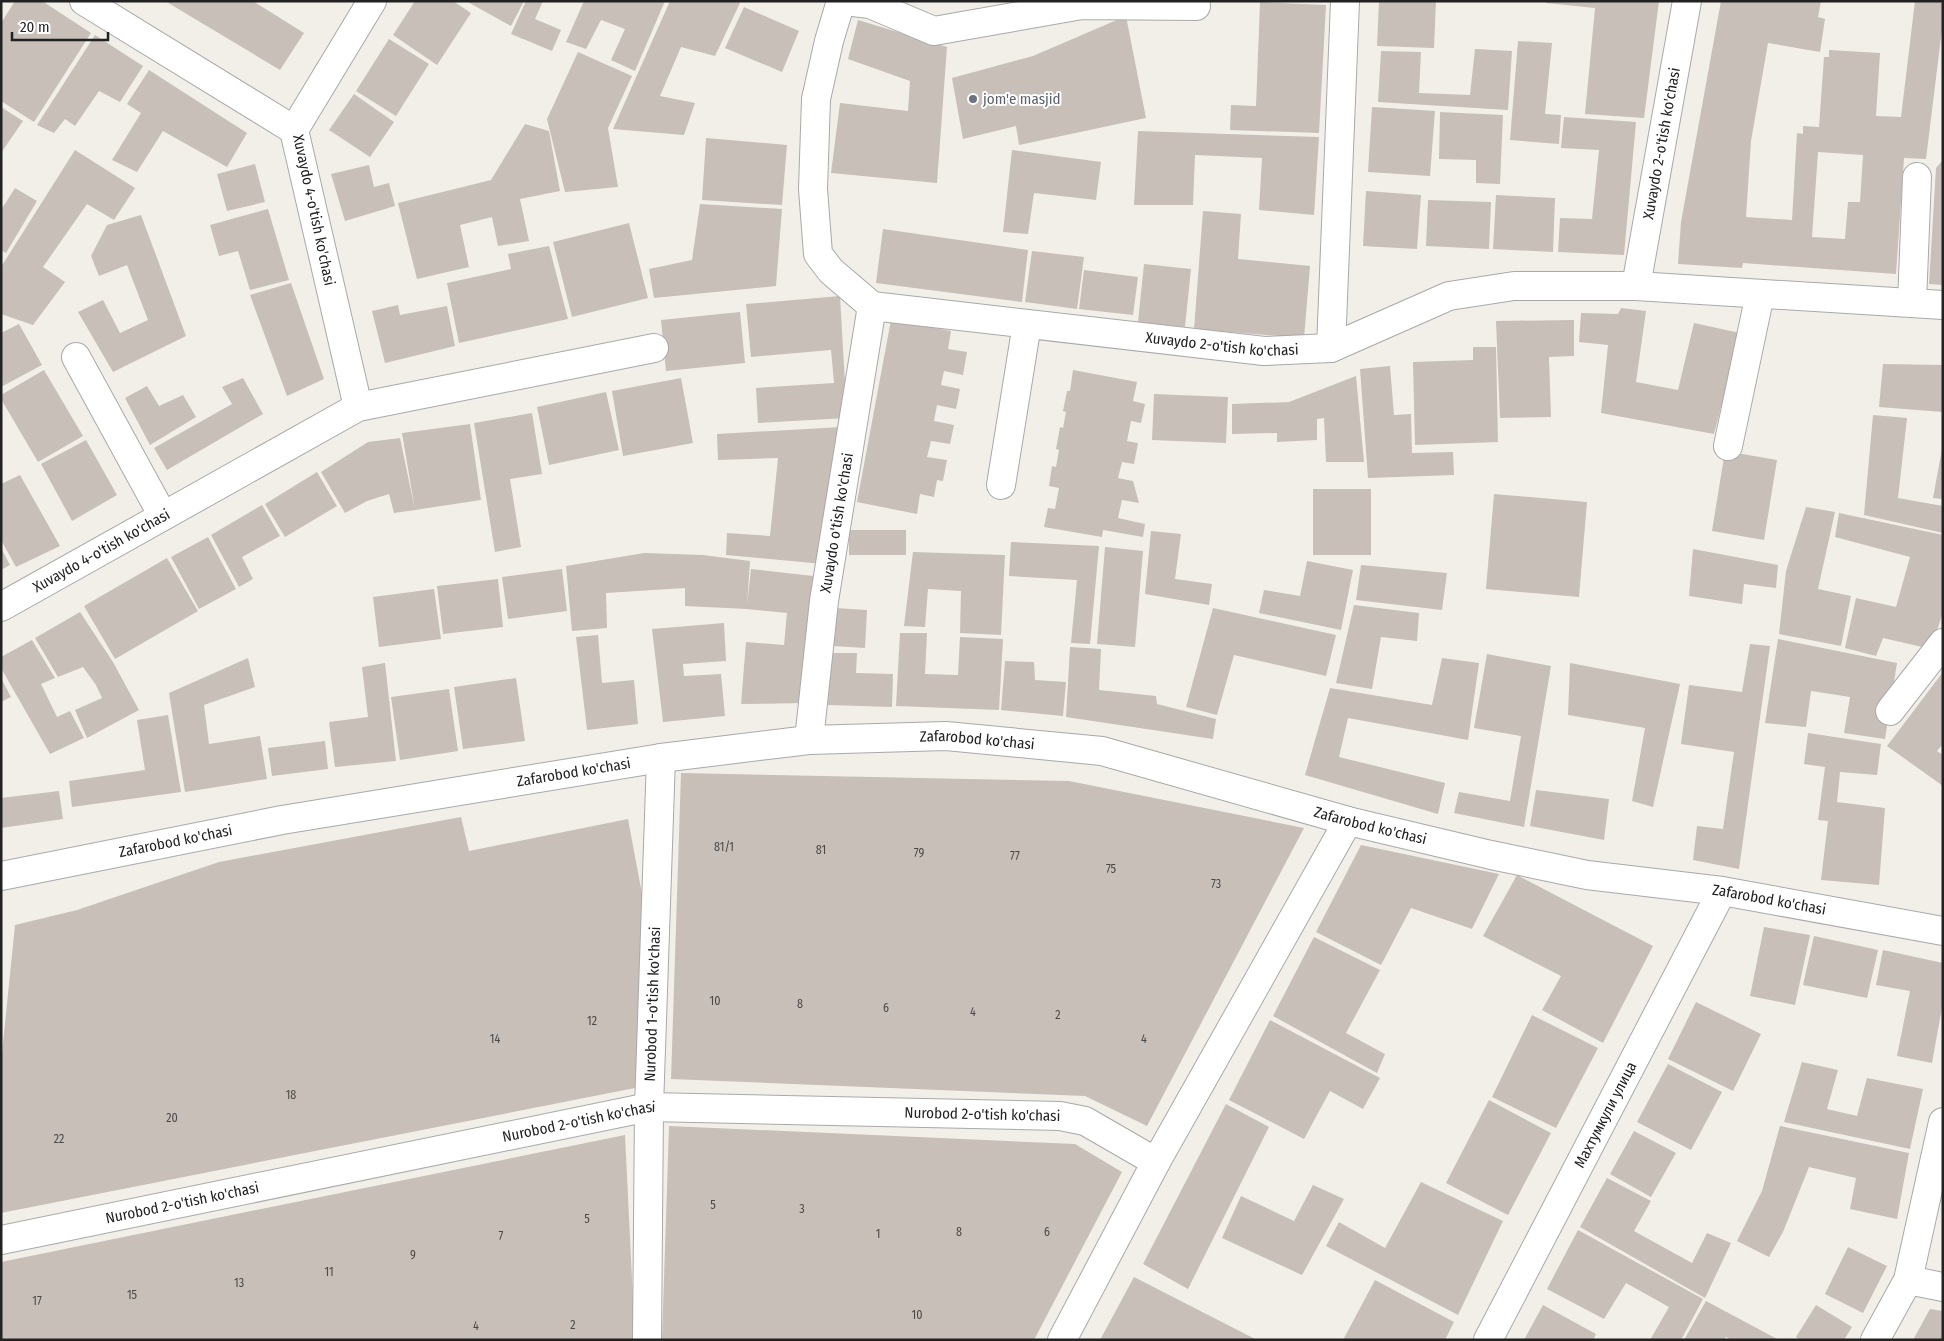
<svg xmlns="http://www.w3.org/2000/svg" width="1944" height="1341" viewBox="0 0 1944 1341" font-family="'Fira Sans Condensed',sans-serif">
<style>
.building{fill:#c7bfb8;fill-rule:evenodd}
.lines{fill:none;stroke-linecap:round;stroke-linejoin:round}
.minor-casing{stroke:#a9a9a9;stroke-width:30}
.minor{stroke:#fff;stroke-width:28}
.worship-dot{fill:#6b7280;stroke:#fff;stroke-width:2}
.labels{text-anchor:middle;dominant-baseline:central;stroke-width:4;stroke-linejoin:round;paint-order:stroke}
.number-label{font-size:12px;fill:#4b4948}
.worship-label{font-size:15px;fill:#5b616d;stroke:#fff;text-anchor:start}
.street-label{font-size:15px;fill:#222;stroke:#fff}
</style>
<rect width="100%" height="100%" fill="#f2efe9"/>
<path class="building" d="M15 1H42L91 33 34 122 1 101V23Z
M165 1H253L304 33 280 70Z
M415 1H453L471 13 437 65 393 35Z
M466 1H524L511 26Z
M526 1H543L535 19 561 30 552 51 511 34Z
M584 1H665L635 71 611 60 625 29 601 20 586 49 566 42Z
M670 1H736L740 3 715 56 681 47 660 96 695 103 684 135 613 129Z
M1379 1H1436L1434 48 1377 46Z
M1546 1H1659L1644 118 1585 114 1595 8 1546 3Z
M1721 1H1821L1818 17 1825 19 1820 52 1768 43 1751 141 1746 217 1792 220 1797 133 1803 134V126L1819 127 1824 57H1829V50L1880 53 1876 116 1901 117 1915 1H1943V21L1926 159 1904 158 1896 274 1743 263 1742 268 1678 264 1681 222ZM1818 152 1863 155 1860 202H1848L1845 239 1812 237Z
M1260 2 1326 5 1319 133 1230 130 1231 105 1256 106Z
M744 7 799 31 782 72 725 48Z
M1126 16 1146 118 1019 145 1016 126 963 139 952 78 1033 56Z
M858 20 947 47 937 183 831 173 840 103 908 111 910 81 848 59Z
M95 35 143 66 120 102 99 91 75 126 65 119 54 133 37 125Z
M389 39 429 64 396 116 356 91Z
M1518 41 1552 43 1545 114 1561 115 1559 144 1510 140Z
M1475 49 1512 51 1508 110 1378 102 1381 51 1421 52 1419 93 1470 95Z
M578 52 632 76 608 128 618 187 565 192 547 119Z
M149 70 247 133 227 167 163 131 137 172 112 160 141 113 127 104Z
M354 94 394 122 370 157 329 130Z
M1 107 23 121 1 153Z
M1372 107 1435 111 1430 176 1368 172Z
M1440 112 1503 115 1500 184 1476 183V160L1439 159Z
M1564 117 1636 122 1624 255 1558 252 1560 218 1592 219 1599 150 1561 148Z
M525 124 549 131 560 191 520 199 529 241 498 246 492 217 460 225 469 267 417 279 398 203 491 180Z
M1138 131 1319 137 1314 215 1259 210 1262 158 1195 155 1193 205H1134Z
M706 138 787 145 782 205 702 200Z
M75 150 135 188 114 220 87 204 43 267 65 282 33 325 1 314V267Z
M1012 150 1101 162 1096 200 1034 193 1028 234 1003 232Z
M1943 160V285L1929 284 1936 168Z
M255 164 265 202 227 211 217 174Z
M369 165 374 187 389 183 395 206 345 221 331 174Z
M15 188 37 201 6 253 1 250V210Z
M1366 191 1421 195 1417 249 1363 246Z
M1496 195 1555 198 1553 252 1493 249Z
M1428 200 1491 202 1489 249 1426 246Z
M700 204 782 209 776 286 654 298 649 269 692 260Z
M268 209 289 280 250 290 238 251 219 256 210 225Z
M1203 211 1241 214 1238 259 1310 266 1304 338 1194 329Z
M141 215 186 336 113 372 78 312 103 300 120 333 148 320 127 265 99 276 91 256 107 225Z
M629 223 648 298 572 317 553 242Z
M883 229 1028 250 1022 302 876 283Z
M549 246 568 319 459 343 447 283 511 269 508 254Z
M1032 251 1084 257 1077 309 1025 302Z
M1144 264 1191 269 1185 327 1138 322Z
M1084 270 1138 277 1133 315 1079 309Z
M291 283 324 379 287 396 250 295Z
M840 296 847 418 758 423 756 388 834 383 831 350 751 357 746 304Z
M398 305 400 315 447 306 455 346 385 363 372 311Z
M1621 308 1646 311 1636 382 1678 390 1694 323 1740 333 1714 434 1601 413 1608 345 1579 342 1581 313 1618 314Z
M740 312 745 363 666 371 661 320Z
M891 320 951 331 948 349 967 352 963 375 944 371 941 385 960 389 956 409 937 405 934 421 954 425 950 444 931 441 927 457 947 460 943 481 937 480 934 497 920 494 917 514 857 502Z
M1574 320V356L1549 357 1551 417 1500 418 1496 321Z
M19 324 42 365 1 387V333Z
M1473 347H1496L1498 442 1415 445 1413 362 1473 360Z
M1883 364 1943 365V412L1879 407Z
M1390 366 1394 415 1411 414 1412 453 1453 452 1454 475 1368 478 1360 369Z
M44 370 83 436 38 462 1 399V395Z
M1073 370 1137 382 1133 401 1145 404 1141 423 1131 421 1127 441 1138 443 1134 464 1122 462 1118 478 1133 481 1139 503 1122 500 1118 518 1145 524 1143 537 1103 530 1102 537 1044 527 1048 508 1055 509 1059 488 1049 486 1052 466 1056 467 1059 450 1056 449 1060 427 1063 428 1066 412 1063 411 1067 391H1070Z
M1356 376 1364 462H1326L1324 418 1317 419V440L1277 442V433L1232 434V404L1289 402Z
M243 378 263 414 167 470 154 448 232 404 222 387Z
M681 378 693 443 623 456 612 391Z
M147 386 159 406 183 395 196 417 150 445 125 398Z
M606 392 619 450 549 465 537 407Z
M1154 394 1228 397 1226 443 1152 440Z
M532 413 542 474 510 479 521 547 495 552 474 423Z
M1873 415 1907 418 1898 498 1943 506V533L1864 515Z
M470 424 481 500 415 510 402 433Z
M842 427 823 564 726 555 727 533 770 536 778 458 718 460 717 434Z
M400 438 415 510 394 513 389 494 367 501 345 513 321 472 368 442Z
M86 440 117 495 72 521 41 464Z
M1942 449H1943V499L1933 498Z
M1725 451 1777 460 1764 540 1712 531Z
M317 472 337 506 285 537 265 504Z
M20 475 60 546 16 567 1 540V484Z
M1313 489H1371V555H1313Z
M1494 494 1587 502 1579 597 1486 589Z
M262 505 280 536 242 557 253 579 239 587 211 535Z
M1806 507 1835 512 1818 589 1851 596 1841 646 1779 634 1786 571Z
M1839 513 1943 535V612L1931 649 1883 638 1876 656 1845 648 1856 598 1896 607 1910 557 1835 537Z
M849 530H906V555H849Z
M1151 531 1181 534 1175 579 1212 584 1209 605 1145 594Z
M208 537 236 589 199 609 171 557Z
M1011 542 1099 546 1090 644 1071 643 1077 580 1009 576Z
M1105 547 1143 551 1135 647 1097 644Z
M1 548 10 565 1 570Z
M1693 549 1778 565 1776 588 1744 584 1742 604 1689 596Z
M913 552 1005 555 1001 635 960 633 961 591 928 589 925 627 904 626Z
M644 553 703 555 750 561 747 606 751 569 822 577 806 703 741 704 746 642 784 645 787 613 747 609 685 606V588L606 593 607 628 572 631 566 566Z
M167 558 198 611 115 659 84 606Z
M1307 561 1353 570 1341 630 1259 613 1264 590 1300 596Z
M1361 565 1447 573 1442 610 1356 600Z
M562 569 567 611 508 619 502 577Z
M498 579 503 627 443 634 437 586Z
M434 589 441 639 379 647 373 597Z
M1354 605 1419 613 1417 641 1381 637 1372 689 1336 683Z
M836 608 867 610 865 648 833 646Z
M1213 608 1336 635 1326 676 1234 655 1217 715 1186 707Z
M80 612 113 662 139 710 87 738 75 710 102 698 96 685 83 667 58 677 35 638Z
M724 623 726 661 683 664 684 676 721 674 725 716 663 722 652 629Z
M900 633H927L925 674 958 675 960 637 1003 639 999 710 896 706Z
M598 635 602 683 634 680 638 724 587 730 576 637Z
M1778 639 1897 663 1885 739 1844 733 1850 697 1811 691 1806 727 1765 723Z
M32 640 55 678 41 684 57 717 70 711 84 738 50 754 1 668V657Z
M1750 644 1770 646 1739 869 1693 860 1697 826 1723 829 1734 752 1681 744 1689 685 1742 692Z
M1070 647 1101 649 1099 690 1156 696 1157 704 1216 719 1213 739 1066 717Z
M830 653H857L856 673 893 674 892 707 828 705Z
M1487 654 1551 666 1524 827 1454 813 1459 792 1510 801 1521 736 1474 728Z
M248 658 255 687 204 705 209 744 260 736 267 779 185 792 169 693Z
M1442 658 1479 663 1468 740 1348 718 1339 757 1445 783 1438 814 1305 775 1330 688 1432 705Z
M1005 661 1034 662 1035 680 1066 682 1063 716 1001 710Z
M385 663 396 761 335 767 329 722 368 717 362 667Z
M1570 663 1680 684 1653 807 1632 801 1645 728 1568 715Z
M1943 672V744L1937 751 1943 755V786L1887 746Z
M1 678 11 697 1 702Z
M516 678 525 741 463 749 454 687Z
M449 689 458 751 400 760 391 697Z
M168 715 181 792 72 807 69 781 145 770 137 720Z
M1808 733 1881 744 1877 775 1840 772 1837 802 1885 808 1879 885 1821 880 1828 821 1818 820 1825 767 1804 764Z
M325 741 328 769 272 776 268 748Z
M681 773 1069 781 1304 828 1147 1126 1085 1096 671 1079Z
M1536 790 1609 799 1604 840 1530 826Z
M59 791 63 819 1 828V798Z
M461 817 469 851 628 819 649 931 640 1087 1 1213V1063L15 925 77 910 219 862Z
M1361 845 1499 874 1472 929 1411 908 1381 965 1316 932Z
M1517 875 1653 946 1603 1043 1542 1010 1561 976 1483 936Z
M1764 927 1810 935 1795 1005 1750 996Z
M1814 936 1878 950 1867 998 1803 985Z
M1314 937 1380 970 1346 1033 1385 1054 1377 1073 1273 1016Z
M1883 950 1943 963V1002L1932 1063 1897 1056 1910 991 1876 985Z
M1696 1002 1761 1034 1733 1091 1668 1059Z
M1532 1015 1598 1048 1556 1128 1492 1097Z
M1270 1020 1380 1078 1363 1109 1330 1091 1304 1139 1229 1100Z
M1802 1062 1838 1070 1827 1109 1857 1116 1867 1078 1923 1089 1910 1149 1784 1122Z
M1668 1064 1722 1092 1691 1150 1637 1122Z
M1489 1100 1551 1133 1508 1215 1446 1183Z
M1226 1104 1269 1127 1188 1289 1143 1264Z
M669 1126 1075 1144 1122 1172 1034 1340H662Z
M1780 1126 1909 1153 1897 1219 1850 1209 1856 1178 1809 1167 1783 1232 1769 1257 1737 1241 1762 1191Z
M1634 1131 1676 1153 1651 1197 1610 1174Z
M625 1135 635 1340H1V1262Z
M1607 1178 1651 1201 1634 1231 1692 1263 1707 1233 1731 1243 1705 1298 1580 1227Z
M1421 1182 1503 1221 1458 1315 1326 1246 1339 1222 1385 1248Z
M1313 1185 1344 1199 1302 1275 1222 1238 1241 1196 1294 1221Z
M1578 1230 1703 1299 1681 1340H1650L1669 1307 1626 1283 1604 1319 1547 1289Z
M1848 1247 1887 1266 1863 1313 1825 1294Z
M1134 1277 1257 1340H1100Z
M1375 1280 1454 1322 1445 1340H1343Z
M1706 1301 1779 1340H1731L1726 1337 1724 1340H1684Z
M1543 1305 1596 1334 1593 1340H1524Z
M1816 1305 1852 1327 1844 1340H1800L1796 1337Z
M1930 1309 1943 1311V1340H1913Z"/>
<g class="lines">
<g class="minor-casing">
<g id="minor">
<path d="M84 1 294 130"/>
<path id="s1" d="M841 1 829 41 816 99 813 189 818 254 831 271 872 306 1264 351 1331 348 1449 296 1514 286H1636L1687 1"/>
<path d="M845 1 870 4 934 31 1082 5 1196 6"/>
<path d="M1636 286 1943 305"/>
<path d="M1912 303 1917 177"/>
<path d="M1331 348 1345 1"/>
<path d="M76 357 163 516"/>
<path d="M358 407 294 130 372 1"/>
<path d="M1728 446 1760 294"/>
<path d="M1001 485 1027 324"/>
<path id="s2" d="M1 607 358 407 654 348"/>
<path d="M1890 711 1943 643"/>
<path id="s3" d="M809 740 824 601 872 306"/>
<path id="s4" d="M1 876 282 820 661 758 809 740 946 736 1102 751 1348 821 1491 855 1587 875 1722 891 1943 931"/>
<path id="s5" d="M1 1240 649 1107 1060 1116 1085 1121 1156 1162"/>
<path d="M1908 1280 1943 1287"/>
<path id="s6" d="M647 1340 649 1107 661 758"/>
<path d="M1062 1340 1156 1162 1348 821"/>
<path id="s7" d="M1488 1340 1722 891"/>
<path d="M1875 1340 1908 1280 1943 1122"/>
</g>
</g>
<use href="#minor" class="minor"/>
</g>
<circle class="worship-dot" cx="973" cy="99" r="5"/>
<g class="labels">
<g class="number-label">
<text x="724" y="847">81/1</text>
<text x="821" y="850">81</text>
<text x="919" y="853">79</text>
<text x="1015" y="856">77</text>
<text x="1111" y="869">75</text>
<text x="1216" y="884">73</text>
<text x="715" y="1001">10</text>
<text x="800" y="1004">8</text>
<text x="886" y="1008">6</text>
<text x="973" y="1012">4</text>
<text x="1058" y="1015">2</text>
<text x="592" y="1021">12</text>
<text x="495" y="1039">14</text>
<text x="1144" y="1039">4</text>
<text x="291" y="1095">18</text>
<text x="172" y="1118">20</text>
<text x="59" y="1139">22</text>
<text x="713" y="1205">5</text>
<text x="802" y="1209">3</text>
<text x="587" y="1219">5</text>
<text x="959" y="1232">8</text>
<text x="1047" y="1232">6</text>
<text x="878" y="1234">1</text>
<text x="501" y="1236">7</text>
<text x="413" y="1255">9</text>
<text x="329" y="1272">11</text>
<text x="239" y="1283">13</text>
<text x="132" y="1295">15</text>
<text x="37" y="1301">17</text>
<text x="917" y="1315">10</text>
<text x="573" y="1325">2</text>
<text x="476" y="1326">4</text>
</g>
<g class="worship-label">
<text x="983" y="99">jom'e masjid</text>
</g>
<g class="street-label">
<text stroke="none"><textPath href="#s1" startOffset="1255">Xuvaydo 2-o'tish ko'chasi</textPath></text>
<text transform="translate(314 210) rotate(78)">Xuvaydo 4-o'tish ko'chasi</text>
<text stroke="none"><textPath href="#s1" startOffset="684">Xuvaydo 2-o'tish ko'chasi</textPath></text>
<text stroke="none"><textPath href="#s3" startOffset="219">Xuvaydo o'tish ko'chasi</textPath></text>
<text stroke="none"><textPath href="#s2" startOffset="115">Xuvaydo 4-o'tish ko'chasi</textPath></text>
<text stroke="none"><textPath href="#s4" startOffset="988">Zafarobod ko'chasi</textPath></text>
<text stroke="none"><textPath href="#s4" startOffset="582">Zafarobod ko'chasi</textPath></text>
<text stroke="none"><textPath href="#s4" startOffset="1392">Zafarobod ko'chasi</textPath></text>
<text stroke="none"><textPath href="#s4" startOffset="178">Zafarobod ko'chasi</textPath></text>
<text stroke="none"><textPath href="#s4" startOffset="1798">Zafarobod ko'chasi</textPath></text>
<text stroke="none"><textPath href="#s6" startOffset="336">Nurobod 1-o'tish ko'chasi</textPath></text>
<text stroke="none"><textPath href="#s5" startOffset="995">Nurobod 2-o'tish ko'chasi</textPath></text>
<text stroke="none"><textPath href="#s7" startOffset="254">Махтумкули улица</textPath></text>
<text stroke="none"><textPath href="#s5" startOffset="590">Nurobod 2-o'tish ko'chasi</textPath></text>
<text stroke="none"><textPath href="#s5" startOffset="185">Nurobod 2-o'tish ko'chasi</textPath></text>
</g>
</g>
<rect width="1944" height="1341" fill="none" stroke="#222222" stroke-width="5"/>
<path d="M12 32v8h96v-8" fill="none" stroke="#222222" stroke-width="2.5"/>
<text x="20" y="32" font-size="15" fill="#222222" stroke="#ffffff" stroke-width="4" paint-order="stroke">20 m</text>
</svg>
